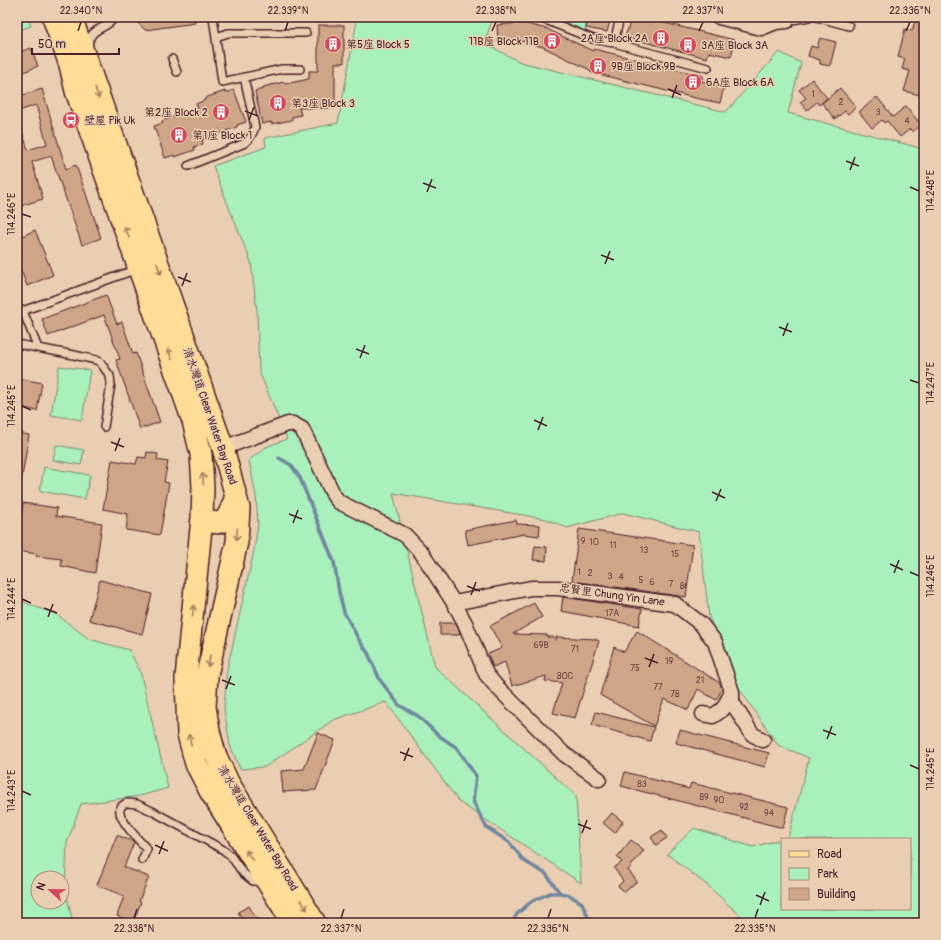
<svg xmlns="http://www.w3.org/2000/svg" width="941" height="940" viewBox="0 0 941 940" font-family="Pangolin,'LXGW WenKai TC',sans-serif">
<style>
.green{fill:#a9f0bd;stroke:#7a8874;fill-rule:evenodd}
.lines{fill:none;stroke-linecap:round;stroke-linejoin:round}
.stream{stroke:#71879f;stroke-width:3.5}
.building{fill:#cfa587;stroke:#4a1f2b}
.service-casing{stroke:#4a1f2b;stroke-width:10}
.minor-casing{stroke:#4a1f2b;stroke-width:17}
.primary-casing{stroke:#4a1f2b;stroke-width:24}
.service{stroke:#eaceb1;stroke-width:7}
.minor{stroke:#eaceb1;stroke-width:14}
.primary{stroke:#ffdd96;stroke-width:21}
.oneway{stroke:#a47e60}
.ticks{fill:none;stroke:#4a1f2b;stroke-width:1.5}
.labels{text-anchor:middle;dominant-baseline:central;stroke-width:3;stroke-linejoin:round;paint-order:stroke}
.number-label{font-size:9px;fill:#6b4042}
.poi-label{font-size:11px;fill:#4a1f2b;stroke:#eaceb1;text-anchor:start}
.street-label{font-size:11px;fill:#4a1f2b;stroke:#eaceb1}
.neatline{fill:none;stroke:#4a1f2b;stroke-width:1.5}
.ticks-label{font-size:10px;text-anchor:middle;fill:#4a1f2b}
</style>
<rect width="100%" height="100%" fill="#eaceb1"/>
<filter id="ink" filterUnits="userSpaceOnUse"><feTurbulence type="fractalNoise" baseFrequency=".025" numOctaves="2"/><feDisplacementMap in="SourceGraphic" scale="8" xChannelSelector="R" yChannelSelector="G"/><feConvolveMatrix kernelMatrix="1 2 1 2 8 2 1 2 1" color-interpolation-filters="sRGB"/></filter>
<g filter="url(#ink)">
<path class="green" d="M17 17H27L31 26 17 31Z
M355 17H496L492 21 484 43 520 62 726 112 779 52 801 63 788 113 920 148 924 146V923H744L742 917 707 885 667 854 694 828 753 847 782 839V909H910V839H783L788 838 809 758 778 745 738 687 709 617 699 532 623 513 567 528 546 519 393 493 435 667 576 796 581 883 459 802 386 702 333 720 265 767 240 769 230 745 224 709 227 670 254 551 258 524 256 496 249 460 266 447 287 439 259 371 257 311 251 262 228 205 213 166 266 147 265 138 338 123 356 26Z
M553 17H588L585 31Z
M59 366 90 370 82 420 51 415Z
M56 445 84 450 81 465 53 460Z
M44 467 90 475 85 499 40 491Z
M17 597 26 603 57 615 89 639 129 650 140 671 168 788 140 796 81 804 67 843 65 888 73 923H17ZM38 878H62V902H38Z"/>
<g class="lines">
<path class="stream" d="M279 458 291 465 300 478 334 562 339 592 344 612 359 640 368 653 380 680 399 705 418 716 438 735 457 748 476 776 473 801 486 827 509 842 524 861 546 874 560 893
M512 923 517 914 532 901 550 893H560L569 895 582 903 588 917 595 923"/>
</g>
<path class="building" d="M132 17H195V23L145 30Z
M588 17H611L607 32 586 28Z
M632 17H640L735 40 731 57 709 52 707 58 625 37Z
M915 21 924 23V57L920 74 924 75V96L904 91 910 71 902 69 905 59 898 57 905 29 912 31Z
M523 23 547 29 593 51 594 49 703 76 701 81 724 86 720 103 695 98 590 72V70L543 47 521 41 498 42 497 25Z
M318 25H344V63H335V108H299L301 115 292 117V120L271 124V122L262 124 255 91 264 89 263 87 284 82 285 84 309 79V71H318Z
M820 38 836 42 830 66 820 64V60L808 56 811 46 817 48Z
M31 48 38 66 17 75V53Z
M812 79 827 98 819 105 817 102 807 110 800 102 806 98 799 90Z
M840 88 856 107 848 114 845 111 835 119 822 103Z
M42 89 66 169 76 165 101 238 82 245 51 156 32 162 43 199 20 206 17 196V122L19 121 28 150 47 144 36 105 19 111 17 106V97Z
M234 90 246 122 237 125V127L202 140 203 144 194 147 195 150 175 157 174 155 165 158 154 126 163 123 162 121 198 108 196 104 205 100V98L225 91V93Z
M877 97 893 117 906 106 921 125 913 132 910 129 900 137 887 121 884 123 882 120 872 128 859 112Z
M35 230 53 275 27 286 17 260V250L22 248 18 238Z
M106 295 117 324 122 322 133 354 136 353 160 422 140 429 116 360 120 359 104 315 48 336 42 319Z
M17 378 42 383 37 411 17 406Z
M17 433 29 435 22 477 17 476Z
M147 452 158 454 157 460 168 462 164 482 169 483 160 535 126 530 128 514 103 509 112 460 136 464 138 457 146 458Z
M23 503 57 508 56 516 102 523 95 573 61 566 62 559 36 556 37 554 17 551Z
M516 520 517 524 540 525 539 536 524 534 468 545 465 530Z
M579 529 693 545 686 597 572 581Z
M535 546 547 547 546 561 533 560Z
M100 580 152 594 142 634 89 620Z
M563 597 642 609 639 626 561 611Z
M534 603 542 617 513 634 547 635V637H553L556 641V637L595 639 599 641 575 718 553 713 562 683 545 681 546 676 512 686 505 662 493 667 488 654 502 648 490 626Z
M440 623H455L460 632 459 635H440Z
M637 631 720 683 722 689 716 700 698 689 688 710 664 699 654 726 600 695 614 647 624 652Z
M596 712 654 727 650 741 592 725Z
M680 730 769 753 765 767 676 743Z
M318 733 335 740 316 790 283 792 281 771 304 769Z
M625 772 689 789 691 783 788 807 783 828 621 786Z
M612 813 623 822 615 833 603 823Z
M662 830 667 838 656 845 651 837Z
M117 835 134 842 124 867 149 877 139 901 141 902 133 923 117 916 124 896 97 885Z
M631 840 644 850 628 870 637 881 625 892 618 886 623 881 614 868 622 862 617 857Z
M249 906 259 923H245L238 912Z"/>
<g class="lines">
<g class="service-casing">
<path id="service" d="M213 17 222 82 282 69H300
M538 17 593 39 614 43 708 68
M816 17 849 26
M787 21 809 17
M216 37 228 33H306
M614 43 620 17
M88 47C90 25 106 31 114 18
M172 59 177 72
M188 166 245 143C251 138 253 134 255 127L244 77
M23 311 38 348
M17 313 137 269
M17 344 74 355 96 360 100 362 110 376 111 384 104 427
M142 860 147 849C140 841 117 819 120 809 121 806 124 804 127 803L137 804 152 811 222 849 230 855 243 873 253 881 262 882"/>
</g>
<g class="minor-casing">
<path id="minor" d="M719 17 761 28 776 22 787 21
M223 448 288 424H293L302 429 334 496 339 502 405 535 421 552 454 603 465 623 486 674 496 686 564 754 599 779
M454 603 531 588H558L675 604 701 624 715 642 732 692V702L752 734 763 740
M703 714 713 716 723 709 732 692"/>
</g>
<g class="primary-casing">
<path id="primary" d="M53 17 70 65 76 91 193 421 201 454 203 487 202 518 186 678 188 734 196 764 210 791 293 923
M71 17 223 448 239 508 237 542 207 675 205 707 209 731 215 754 228 782 315 923
M202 518C226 531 229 515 236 496"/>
</g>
<use href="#service" class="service"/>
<use href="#minor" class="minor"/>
<use href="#primary" class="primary"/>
</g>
<defs><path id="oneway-shaft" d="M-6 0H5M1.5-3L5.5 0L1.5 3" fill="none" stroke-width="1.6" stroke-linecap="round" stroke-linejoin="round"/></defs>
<g class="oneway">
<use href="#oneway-shaft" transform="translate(97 93) rotate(71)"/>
<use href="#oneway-shaft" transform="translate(127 232) rotate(-110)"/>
<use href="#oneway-shaft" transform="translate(159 269) rotate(70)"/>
<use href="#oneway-shaft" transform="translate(170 354) rotate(-109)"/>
<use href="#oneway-shaft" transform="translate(203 479) rotate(-94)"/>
<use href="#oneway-shaft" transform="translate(237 534) rotate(93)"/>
<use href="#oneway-shaft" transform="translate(193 611) rotate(-84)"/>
<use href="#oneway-shaft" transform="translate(209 661) rotate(101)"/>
<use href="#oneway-shaft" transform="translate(190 740) rotate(-104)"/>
<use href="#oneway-shaft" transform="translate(249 855) rotate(-122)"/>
<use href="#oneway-shaft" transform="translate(304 905) rotate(58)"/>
</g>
</g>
<path class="ticks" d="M78 31 81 22M285 31 288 22M492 31 496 22M699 31 703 22M906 31 910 22M668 89 681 95M672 98 677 85M245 111 258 116M249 120 254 107M846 161 859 166M850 170 855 157M423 183 436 188M910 187 919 191M427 192 432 179M22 214 31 217M601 255 614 260M605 264 610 251M178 277 191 282M182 286 187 273M779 327 792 332M783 336 788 323M356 349 369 354M360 358 365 345M910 380 919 383M22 406 31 410M534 420 547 426M538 430 543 417M111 442 124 447M115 451 120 438M712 492 725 498M716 501 721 489M289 514 302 519M293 523 298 510M890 564 903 570M910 572 919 576M894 573 899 560M467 586 480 591M471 595 476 582M22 599 31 603M44 608 57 613M48 617 53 604M645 658 658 663M649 667 654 654M222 680 235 685M226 689 231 676M823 730 836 735M827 739 832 726M400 752 413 757M404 761 409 748M910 765 919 769M22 791 31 795M578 824 591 829M582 833 587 820M155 845 168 851M159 854 164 841M756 895 769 901M760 905 765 892M134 918 137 909M341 918 344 909M548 918 551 909M755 918 758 909"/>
<defs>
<g id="building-disc" transform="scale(0.9)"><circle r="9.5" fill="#d1495b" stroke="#eaceb1"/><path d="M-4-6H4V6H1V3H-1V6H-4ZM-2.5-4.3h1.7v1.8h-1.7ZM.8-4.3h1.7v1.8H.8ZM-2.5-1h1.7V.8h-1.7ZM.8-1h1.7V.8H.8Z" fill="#fff"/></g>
<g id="bus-disc" transform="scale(0.9)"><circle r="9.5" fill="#d1495b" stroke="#eaceb1"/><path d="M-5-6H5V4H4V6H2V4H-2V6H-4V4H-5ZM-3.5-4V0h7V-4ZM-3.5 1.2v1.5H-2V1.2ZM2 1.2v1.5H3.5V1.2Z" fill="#fff"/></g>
</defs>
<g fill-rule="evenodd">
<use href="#building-disc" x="661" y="38"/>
<use href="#building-disc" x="552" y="41"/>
<use href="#building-disc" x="333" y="44"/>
<use href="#building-disc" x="688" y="45"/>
<use href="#building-disc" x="598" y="66"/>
<use href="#building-disc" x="693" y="82"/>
<use href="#building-disc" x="278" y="103"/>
<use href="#building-disc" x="221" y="112"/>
<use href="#bus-disc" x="71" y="120"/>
<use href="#building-disc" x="179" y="135"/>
</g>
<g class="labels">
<g class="number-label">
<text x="813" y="94">1</text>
<text x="841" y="102">2</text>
<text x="878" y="112">3</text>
<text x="907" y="121">4</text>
<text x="583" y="541">9</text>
<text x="594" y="542">10</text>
<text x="613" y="545">11</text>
<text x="644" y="550">13</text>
<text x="675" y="554">15</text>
<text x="579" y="572">1</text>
<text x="590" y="573">2</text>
<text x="610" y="576">3</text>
<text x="621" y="577">4</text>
<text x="641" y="580">5</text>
<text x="652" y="582">6</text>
<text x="671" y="584">7</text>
<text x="682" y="586">8</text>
<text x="612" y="613">17A</text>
<text x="541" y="645">69B</text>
<text x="575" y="649">71</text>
<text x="669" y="661">19</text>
<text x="635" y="668">75</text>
<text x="565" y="676">80C</text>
<text x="700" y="680">21</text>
<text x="658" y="687">77</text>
<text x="675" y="694">78</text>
<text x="642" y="784">83</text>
<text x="704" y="797">89</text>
<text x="719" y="800">90</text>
<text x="744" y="807">92</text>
<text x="769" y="813">94</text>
</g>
<g class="poi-label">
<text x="648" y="38" text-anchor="end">2A座 Block 2A</text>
<text x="539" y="41" text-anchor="end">11B座 Block 11B</text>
<text x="346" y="44">第5座 Block 5</text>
<text x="701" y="45">3A座 Block 3A</text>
<text x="611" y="66">9B座 Block 9B</text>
<text x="706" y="82">6A座 Block 6A</text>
<text x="291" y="103">第3座 Block 3</text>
<text x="208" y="112" text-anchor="end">第2座 Block 2</text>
<text x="84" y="120">壁屋 Pik Uk</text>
<text x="192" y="135">第1座 Block 1</text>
</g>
<g class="street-label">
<text transform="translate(210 416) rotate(71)">清水灣道 Clear Water Bay Road</text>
<text transform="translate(612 595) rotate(8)">忠賢里 Chung Yin Lane</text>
<text transform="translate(258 828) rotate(59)">清水灣道 Clear Water Bay Road</text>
</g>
</g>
<rect width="941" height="940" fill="none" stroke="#eaceb1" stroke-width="44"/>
<rect x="781" y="838" width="130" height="72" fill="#eaceb1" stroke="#aa887b"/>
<rect x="789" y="851" width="20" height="6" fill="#ffdd96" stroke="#aa887b"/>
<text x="817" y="858" font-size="12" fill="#4a1f2b">Road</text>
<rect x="789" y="868" width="20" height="12" fill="#a9f0bd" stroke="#aa887b"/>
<text x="817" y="878" font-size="12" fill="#4a1f2b">Park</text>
<rect x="789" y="888" width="20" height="12" fill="#cfa587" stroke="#aa887b"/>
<text x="817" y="898" font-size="12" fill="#4a1f2b">Building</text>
<g transform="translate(50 890) rotate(292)"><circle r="19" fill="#eaceb1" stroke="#aa887b"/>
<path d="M0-3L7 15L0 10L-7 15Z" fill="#d1495b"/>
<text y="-6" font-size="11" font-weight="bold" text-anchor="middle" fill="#4a1f2b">N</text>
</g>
<path d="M32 48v6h87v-6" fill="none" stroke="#4a1f2b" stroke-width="2"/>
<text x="38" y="48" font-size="12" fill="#4a1f2b" stroke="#eaceb1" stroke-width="3" paint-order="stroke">50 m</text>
<rect x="22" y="22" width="897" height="896" class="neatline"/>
<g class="ticks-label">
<text x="81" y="14">22.340°N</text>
<text x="288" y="14">22.339°N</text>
<text x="496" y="14">22.338°N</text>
<text x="703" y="14">22.337°N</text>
<text x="910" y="14">22.336°N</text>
<text transform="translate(930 191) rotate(-90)" y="4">114.248°E</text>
<text transform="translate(11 214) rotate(-90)" y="4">114.246°E</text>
<text transform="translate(930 383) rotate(-90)" y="4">114.247°E</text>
<text transform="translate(11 406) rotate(-90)" y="4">114.245°E</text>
<text transform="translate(930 576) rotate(-90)" y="4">114.246°E</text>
<text transform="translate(11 599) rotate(-90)" y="4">114.244°E</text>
<text transform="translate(930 769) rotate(-90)" y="4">114.245°E</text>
<text transform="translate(11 791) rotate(-90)" y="4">114.243°E</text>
<text x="134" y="932">22.338°N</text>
<text x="341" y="932">22.337°N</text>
<text x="548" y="932">22.336°N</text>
<text x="755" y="932">22.335°N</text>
</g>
</svg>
